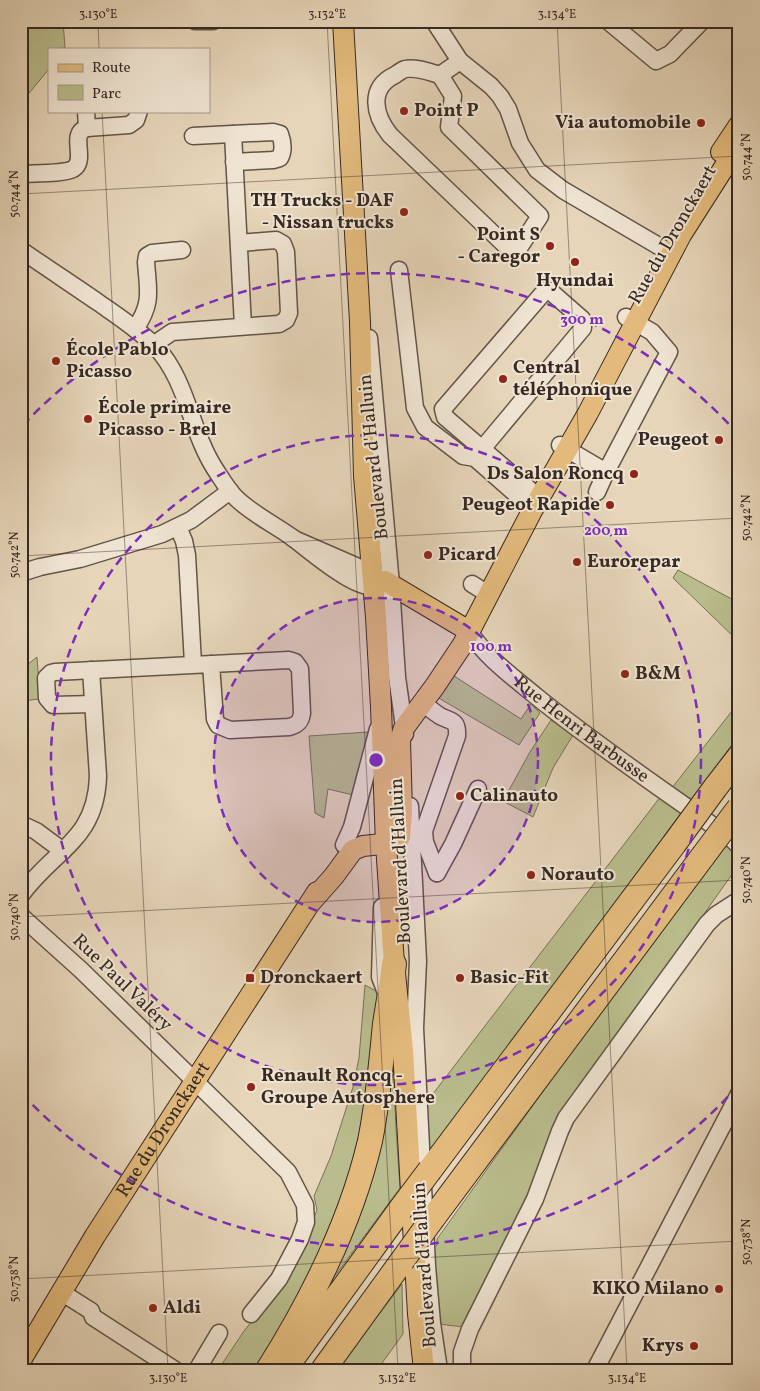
<svg xmlns="http://www.w3.org/2000/svg" width="760" height="1391" viewBox="0 0 760 1391" font-family="Vollkorn,serif">
<style>
.green{fill:#b9bc8c;stroke:#787258}
.lines{fill:none;stroke-linecap:round;stroke-linejoin:round}
.minor-casing{stroke:#625448;stroke-width:19}
.major-casing{stroke:#362923;stroke-width:22}
.highway-casing{stroke:#362923;stroke-width:26}
.minor{stroke:#efe4d2;stroke-width:16}
.major{stroke:#e3ba7c;stroke-width:20}
.highway{stroke:#e3ba7c;stroke-width:24}
.highway-bridge-casing{stroke:#362923;stroke-width:26;stroke-linecap:butt}
.highway-bridge{stroke:#e3ba7c;stroke-width:24}
.ticks{fill:none;stroke:#362923;stroke-width:1;stroke-opacity:0.45}
.ring{fill:none;stroke:#7b2cbf;stroke-width:2.5;stroke-dasharray:9 6}
.poi-dot{fill:#8f2418;stroke:#efe4d2;stroke-width:2}
.labels{text-anchor:middle;dominant-baseline:central;stroke-width:4;stroke-linejoin:round;paint-order:stroke}
.poi-label{font-size:19px;font-weight:bold;fill:#362923;stroke:#efe4d2;text-anchor:start}
.street-label{font-size:19px;fill:#362923;stroke:#efe4d2}
.centre{fill:#7b2cbf;stroke:#efe4d2;stroke-width:2.5}
.ring-label{font-size:15px;text-anchor:middle;font-weight:bold;fill:#7b2cbf;stroke:#efe4d2;stroke-width:4;stroke-linejoin:round;paint-order:stroke}
.neatline{fill:none;stroke:#362923;stroke-width:2}
.ticks-label{font-size:12px;text-anchor:middle;fill:#362923}
</style>
<rect width="100%" height="100%" fill="#e6d5b9"/>
<filter id="stains"><feTurbulence type="fractalNoise" baseFrequency=".004" numOctaves="4"/><feColorMatrix values="0 0 0 0 .2 0 0 0 0 .09 0 0 0 0 .02 0 0 0 .5 -.17"/></filter>
<radialGradient id="worn" r=".72"><stop offset=".6" stop-color="#630" stop-opacity="0"/><stop offset="1" stop-color="#630" stop-opacity=".3"/></radialGradient>
<path class="green" d="M21 21H63L65 48 49 49V69L25 98 21 95Z
M678 570 739 603V642L673 578Z
M37 657 40 699 21 701V666L27 665Z
M451 674 521 719 531 704 540 713 519 745 437 697Z
M739 702V735L428 1154 425 1096 429 1099 661 796 664 798Z
M551 720 573 735 553 768 533 817 503 801 530 752Z
M368 732 353 795 328 789 324 818 315 813 309 736Z
M739 829V853L736 856 738 862 733 873 556 1123 531 1192 487 1277 480 1298 463 1327 439 1324 434 1248 437 1245V1239L589 1027Z
M365 985 383 995 392 1040 396 1128 400 1188 323 1292 260 1370H218L244 1331 281 1285 310 1227 317 1210 314 1196 331 1156 353 1087 359 1058Z
M402 1284 403 1334 377 1370H336Z"/>
<g class="lines">
<g class="minor-casing">
<g id="minor">
<path d="M195 21H213"/>
<path d="M434 21 460 61 491 86 500 96 508 109 520 143 537 170 563 190 662 248"/>
<path d="M608 21 656 61 670 54 702 21"/>
<path d="M440 75C429 72 417 67 405 69 402 70 398 73 395 75 368 88 374 115 390 135L506 246 517 251 540 216 449 127 453 96 440 75 460 61"/>
<path d="M86 111 87 128 129 125 136 120 139 111"/>
<path d="M233 134 243 326"/>
<path d="M193 136 273 132 280 134C283 142 284 150 280 158L273 160 234 162"/>
<path d="M21 174C32 173 64 174 73 169 88 160 68 133 87 128"/>
<path d="M21 250C47 268 73 285 99 303 119 317 139 330 156 347 188 382 190 430 215 469 221 478 227 488 234 496 250 513 274 524 293 538 307 548 370 605 385 581L372 573 294 539"/>
<path d="M399 270 415 408 425 427 463 456 475 458 533 509"/>
<path d="M135 329C153 303 148 291 146 262L147 256 152 253 182 250"/>
<path d="M369 338 391 585 397 677 405 734"/>
<path d="M153 345 172 332 279 324 286 320 289 313 286 252 283 244 276 240 239 243"/>
<path d="M560 445 606 472 669 352 652 332 626 317"/>
<path d="M482 449 583 328 582 319 550 291 544 292 443 409 445 417 537 496"/>
<path d="M597 492 606 472"/>
<path d="M178 527 184 541 187 555 193 664"/>
<path d="M21 573 40 567 80 559 162 534 191 520 230 491"/>
<path d="M472 584 488 594"/>
<path id="s1" d="M469 631C485 657 513 677 537 697 600 748 668 793 733 840L739 846"/>
<path d="M422 703C428 707 434 712 440 716 452 722 458 720 457 736L424 831 425 842 437 873"/>
<path d="M93 704 53 705 47 698 46 678 51 673 55 672 289 660 295 662 300 669 302 713C301 722 297 725 289 727L230 730 218 725 215 719 211 664"/>
<path d="M410 806 418 961 415 1028 427 1266 432 1323 439 1370"/>
<path d="M21 824 36 831 63 851"/>
<path d="M344 845 352 827 378 729"/>
<path d="M437 873 453 844 478 789"/>
<path d="M21 895C54 849 96 841 98 776L91 670"/>
<path d="M382 907 380 977 388 998"/>
<path d="M21 916 81 970 288 1172 305 1205 306 1222 300 1239 279 1279 251 1314"/>
<path d="M61 1292 91 1311 93 1317 175 1370"/>
<path d="M197 1370 219 1333"/>
<path d="M462 1370V1352L470 1329 535 1199 560 1131 566 1118 707 924 716 915 739 900"/>
<path d="M595 1370 739 1094"/>
</g>
</g>
<g class="major-casing">
<g id="major">
<path d="M343 21 360 322 364 476 376 617 381 707 386 844 394 964 403 1050 418 1314 424 1370"/>
<path d="M721 152 739 125"/>
<path d="M385 581 469 631"/>
<path d="M311 902 334 876 353 850 363 846 392 843 400 837 402 812 400 740 404 728 435 686 463 644 533 509 588 413 681 235 739 144"/>
<path id="s2" d="M21 1360 95 1236 317 892"/>
</g>
</g>
<g class="highway-casing">
<path id="highway" d="M715 788 739 757
M430 1170 674 844
M433 1218 703 856
M268 1370C312 1300 351 1222 370 1141 378 1102 381 1064 385 1024 388 1004 392 984 394 964
M284 1370 400 1210
M323 1370 402 1261"/>
</g>
<use href="#minor" class="minor"/>
<use href="#major" class="major"/>
<use href="#highway" class="highway"/>
<g class="highway-bridge-casing">
<path id="highway-bridge" d="M674 844 715 788
M703 856 739 808
M400 1210 430 1170
M402 1261 433 1218"/>
</g>
<use href="#highway-bridge" class="highway-bridge"/>
</g>
<path class="ticks" d="M98 21 99 49M327 21 398 1370M557 21 627 1370M102 111 168 1370M21 194 739 156M21 556 739 518M21 917 739 880M21 1279 739 1241"/>
<circle cx="376" cy="760" r="162" fill="#7b2cbf" fill-opacity=".12"/>
<g class="ring">
<circle cx="376" cy="760" r="162"/>
<circle cx="376" cy="760" r="325"/>
<path d="M738 1086A487 487 0 0 1 23 1095M23 425A487 487 0 0 1 738 434"/>
</g>
<g class="poi-dot">
<circle cx="404" cy="111" r="5"/>
<circle cx="701" cy="123" r="5"/>
<circle cx="404" cy="212" r="5"/>
<circle cx="550" cy="246" r="5"/>
<circle cx="575" cy="262" r="5"/>
<circle cx="56" cy="361" r="5"/>
<circle cx="503" cy="379" r="5"/>
<circle cx="88" cy="419" r="5"/>
<circle cx="719" cy="440" r="5"/>
<circle cx="634" cy="474" r="5"/>
<circle cx="610" cy="505" r="5"/>
<circle cx="428" cy="555" r="5"/>
<circle cx="577" cy="562" r="5"/>
<circle cx="625" cy="674" r="5"/>
<circle cx="460" cy="796" r="5"/>
<circle cx="531" cy="875" r="5"/>
<rect x="245" y="973" width="10" height="10" rx="2.5"/>
<circle cx="460" cy="978" r="5"/>
<circle cx="251" cy="1087" r="5"/>
<circle cx="719" cy="1289" r="5"/>
<circle cx="153" cy="1308" r="5"/>
<circle cx="694" cy="1346" r="5"/>
</g>
<g class="labels">
<g class="poi-label">
<text x="414" y="111">Point P</text>
<text x="691" y="123" text-anchor="end">Via automobile</text>
<text x="394" y="201" text-anchor="end">TH Trucks - DAF<tspan x="394" dy="22">- Nissan trucks</tspan></text>
<text x="540" y="235" text-anchor="end">Point S<tspan x="540" dy="22">- Caregor</tspan></text>
<text x="575" y="281" text-anchor="middle">Hyundai</text>
<text x="66" y="350">École Pablo<tspan x="66" dy="22">Picasso</tspan></text>
<text x="513" y="368">Central<tspan x="513" dy="22">téléphonique</tspan></text>
<text x="98" y="408">École primaire<tspan x="98" dy="22">Picasso - Brel</tspan></text>
<text x="709" y="440" text-anchor="end">Peugeot</text>
<text x="624" y="474" text-anchor="end">Ds Salon Roncq</text>
<text x="600" y="505" text-anchor="end">Peugeot Rapide</text>
<text x="438" y="555">Picard</text>
<text x="587" y="562">Eurorepar</text>
<text x="635" y="674">B&amp;M</text>
<text x="470" y="796">Calinauto</text>
<text x="541" y="875">Norauto</text>
<text x="260" y="978">Dronckaert</text>
<text x="470" y="978">Basic-Fit</text>
<text x="261" y="1076">Renault Roncq -<tspan x="261" dy="22">Groupe Autosphere</tspan></text>
<text x="709" y="1289" text-anchor="end">KIKO Milano</text>
<text x="163" y="1308">Aldi</text>
<text x="684" y="1346" text-anchor="end">Krys</text>
</g>
<g class="street-label">
<text transform="translate(673 235) rotate(-60)">Rue du Dronckaert</text>
<text transform="translate(374 457) rotate(-96)">Boulevard d'Halluin</text>
<text stroke="none"><textPath href="#s1" startOffset="150">Rue Henri Barbusse</textPath></text>
<text transform="translate(401 861) rotate(-93)">Boulevard d'Halluin</text>
<text transform="translate(122 983) rotate(44)">Rue Paul Valéry</text>
<text stroke="none"><textPath href="#s2" startOffset="271">Rue du Dronckaert</textPath></text>
<text transform="translate(425 1265) rotate(-94)">Boulevard d'Halluin</text>
</g>
</g>
<circle cx="376" cy="760" r="8" class="centre"/>
<g class="ring-label">
<text x="582" y="324">300 m</text>
<text x="606" y="535">200 m</text>
<text x="491" y="651">100 m</text>
</g>
<rect width="760" height="1391" fill="none" stroke="#e6d5b9" stroke-width="55"/>
<rect x="48" y="48" width="162" height="65" fill="#efe4d2" stroke="#a5998c"/>
<rect x="58" y="64" width="25" height="8" fill="#e3ba7c" stroke="#a5998c"/>
<text x="92" y="72" font-size="15" fill="#362923">Route</text>
<rect x="58" y="85" width="25" height="15" fill="#b9bc8c" stroke="#a5998c"/>
<text x="92" y="98" font-size="15" fill="#362923">Parc</text>
<rect x="28" y="28" width="704" height="1336" class="neatline"/>
<g class="ticks-label">
<text x="98" y="18">3.130°E</text>
<text x="327" y="18">3.132°E</text>
<text x="557" y="18">3.134°E</text>
<text transform="translate(746 157) rotate(-90)" y="4">50.744°N</text>
<text transform="translate(14 194) rotate(-90)" y="4">50.744°N</text>
<text transform="translate(746 518) rotate(-90)" y="4">50.742°N</text>
<text transform="translate(14 555) rotate(-90)" y="4">50.742°N</text>
<text transform="translate(746 880) rotate(-90)" y="4">50.740°N</text>
<text transform="translate(14 917) rotate(-90)" y="4">50.740°N</text>
<text transform="translate(746 1242) rotate(-90)" y="4">50.738°N</text>
<text transform="translate(14 1279) rotate(-90)" y="4">50.738°N</text>
<text x="168" y="1382">3.130°E</text>
<text x="397" y="1382">3.132°E</text>
<text x="627" y="1382">3.134°E</text>
</g>
<rect width="100%" height="100%" filter="url(#stains)"/>
<rect width="100%" height="100%" fill="url(#worn)"/>
</svg>
